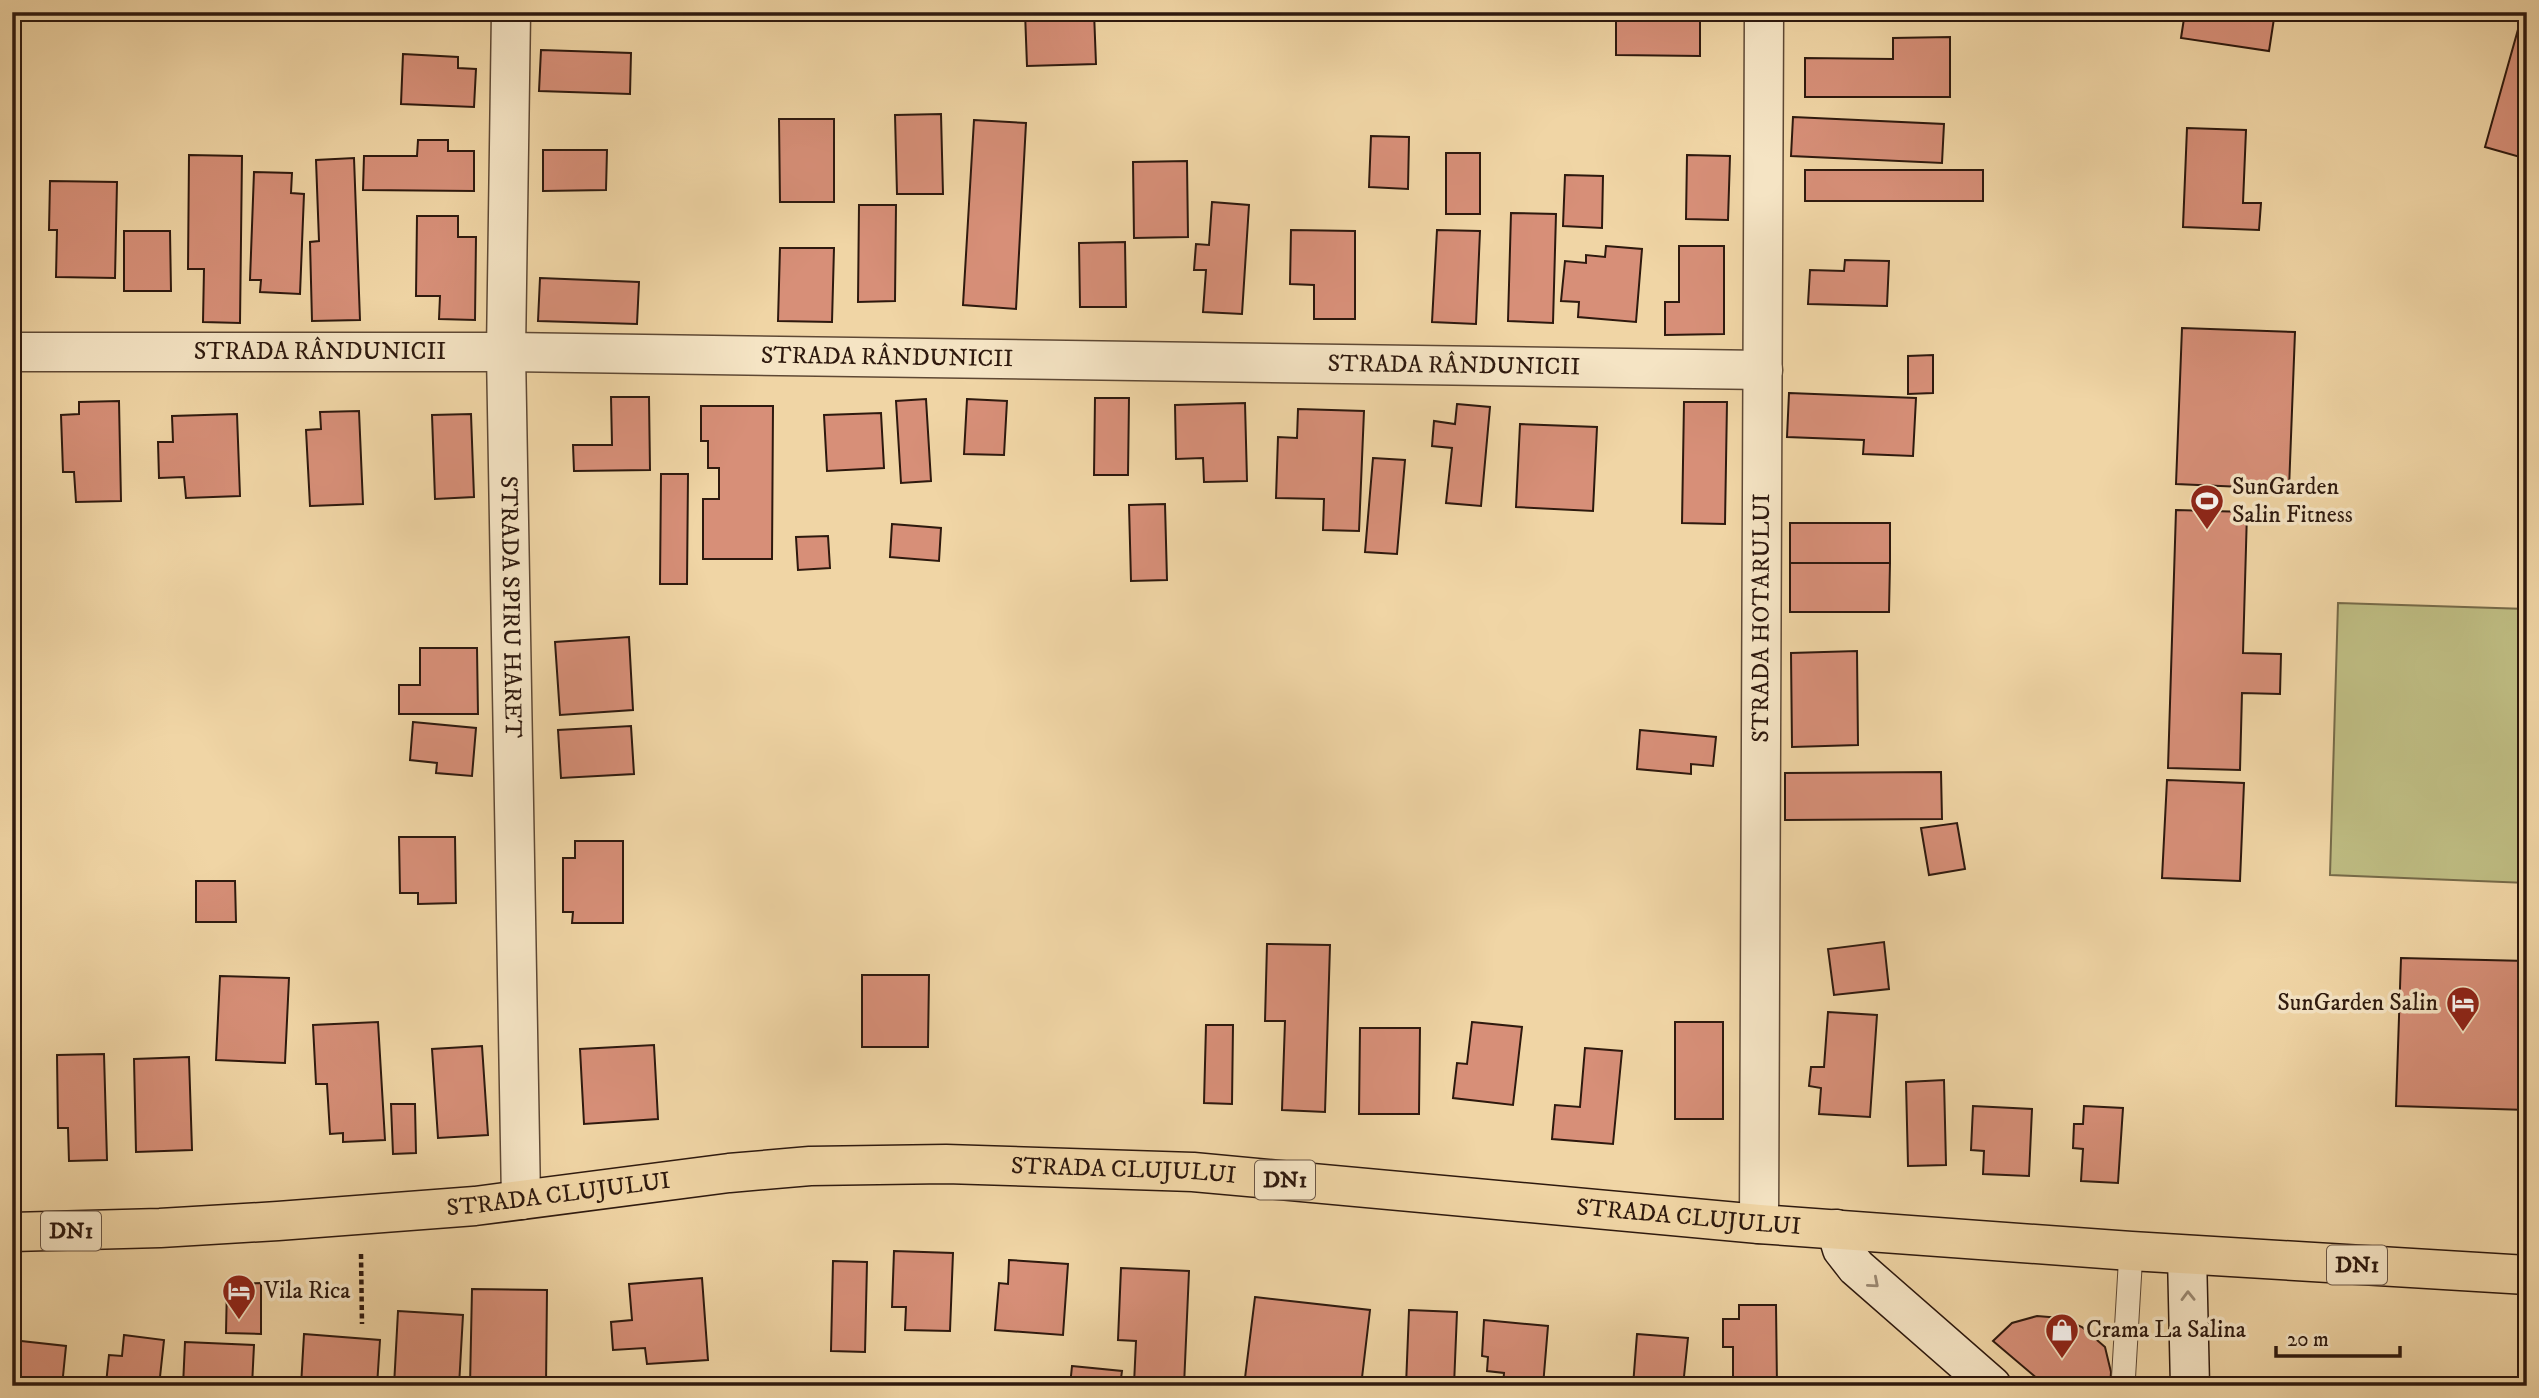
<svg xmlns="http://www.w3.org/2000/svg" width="2539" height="1398" viewBox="0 0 2539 1398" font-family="'IM FELL DW Pica',serif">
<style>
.green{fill:#bebc82;stroke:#766a48;stroke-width:2}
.building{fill:#d78f78;stroke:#2e190e;stroke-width:2}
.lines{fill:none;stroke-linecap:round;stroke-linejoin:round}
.lane-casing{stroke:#5e4834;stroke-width:25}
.street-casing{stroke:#5e4834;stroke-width:41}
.secondary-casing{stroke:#2e190e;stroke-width:41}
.primary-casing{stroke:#2e190e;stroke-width:41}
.path{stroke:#2e190e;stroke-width:4.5;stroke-dasharray:5 3.5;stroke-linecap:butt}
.lane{stroke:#f5e4c4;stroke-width:23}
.street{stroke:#f5e4c4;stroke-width:38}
.secondary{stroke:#f5e4c4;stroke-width:38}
.primary{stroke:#f0d5a5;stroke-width:38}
.oneway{stroke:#9b8972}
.labels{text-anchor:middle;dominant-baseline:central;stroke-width:7;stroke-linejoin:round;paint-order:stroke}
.shield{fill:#f5e4c4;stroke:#6a5645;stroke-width:2}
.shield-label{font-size:23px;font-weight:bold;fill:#2e190e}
.street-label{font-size:24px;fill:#2e190e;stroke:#f5e4c4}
.poi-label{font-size:24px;fill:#2e190e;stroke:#f5e4c4;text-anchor:start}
</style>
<rect width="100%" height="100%" fill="#f0d5a5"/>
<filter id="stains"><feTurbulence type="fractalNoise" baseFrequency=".00286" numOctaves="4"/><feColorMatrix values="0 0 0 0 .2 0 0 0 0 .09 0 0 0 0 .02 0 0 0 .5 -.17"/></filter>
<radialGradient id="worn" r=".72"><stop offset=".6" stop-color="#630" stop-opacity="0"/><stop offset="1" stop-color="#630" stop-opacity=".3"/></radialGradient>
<path class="green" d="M2338 603 2527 609V883L2330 875Z"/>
<path class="building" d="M1025 12H1094L1096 64 1027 66Z
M1616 12H1700V56L1616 55Z
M1803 12H1986V20L1803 18Z
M2185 12H2275L2269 51 2181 38Z
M2519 26 2527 28V159L2485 147Z
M1950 37V97H1805V58L1893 59V38Z
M541 50 631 53 630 94 539 91Z
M403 54 458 57V68L476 69 474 107 401 104Z
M941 114 943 194H897L895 115Z
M1793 117 1944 124 1942 163 1791 156Z
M779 119H834V202H780Z
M974 120 1026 123 1016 309 963 305Z
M2187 128 2246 130 2243 203H2261L2259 230 2183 227Z
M1371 136 1409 137 1408 189 1369 187Z
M418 140H448V151H474V191L363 190 364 156H417Z
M543 150H607L606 190 543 191Z
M1446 153H1480V214H1446Z
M189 155 242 156 240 323 203 322 204 269H188Z
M1687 155 1730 156 1728 220 1686 219Z
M354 158 360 320 312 321 310 242 319 241 316 160Z
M1187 161 1188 237 1134 238 1133 162Z
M1805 170H1983V201H1805Z
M254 172 292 173 291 193 304 194 300 294 260 292 261 280H250Z
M1565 175 1603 176 1602 228 1563 226Z
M50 181 117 182 115 278 56 277 57 230H49Z
M1212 202 1249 205 1242 314 1203 312 1206 270H1194L1196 244 1209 245Z
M859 205H896L895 301 858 302Z
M1511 213 1556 214 1553 323 1508 321Z
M417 216H458V237H476L475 320 439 319 440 296H416Z
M1291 230 1355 231V319H1314V285L1290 284Z
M1437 230 1480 231 1476 324 1432 322Z
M124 231H170L171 291H124Z
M1125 242 1126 307H1080L1079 243Z
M1606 246 1642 249 1636 322 1578 317 1579 302 1561 301 1565 261 1586 263V255L1605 257Z
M1679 246H1724V334L1665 335V302H1679Z
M780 248H834L832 322 778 321Z
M1845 260 1889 261 1887 306 1808 304 1810 270 1844 271Z
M540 278 639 282 637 324 538 321Z
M2182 328 2295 332 2289 489 2176 484Z
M1933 355V393L1908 394V356Z
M1789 393 1916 398 1913 456 1863 454 1864 440 1787 437Z
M611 397H649L650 470 574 471 573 445H612Z
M1095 398H1129L1128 475H1094Z
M926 399 931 481 901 483 896 401Z
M967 399 1007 401 1004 455 964 454Z
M119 401 121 501 76 502 74 472H63L61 415 79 414V402Z
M1684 402H1727L1725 524 1682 523Z
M1245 403 1247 481 1204 482 1203 458 1176 459 1175 405Z
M1457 404 1490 407 1481 506 1446 503 1452 448 1432 446 1434 421 1455 424Z
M701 406H773L772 559H703V499H719V468H708V441H701Z
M1298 409 1364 411 1359 531 1323 530 1324 499 1276 498 1278 437 1297 438Z
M359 411 363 504 310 506 306 430 321 429 320 412Z
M881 413 884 468 827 471 824 415Z
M237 414 240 496 186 498 184 477 159 478 158 442H173L172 416Z
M471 414 474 497 435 499 432 415Z
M1520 424 1597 427 1593 511 1516 507Z
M1373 458 1405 460 1397 554 1365 552Z
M661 474H688L687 584H660Z
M1165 504 1167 580 1131 581 1129 505Z
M2176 510 2247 512 2243 653 2281 654 2280 694 2242 693 2240 770 2168 768Z
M1790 523H1890V563H1790Z
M892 524 941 528 939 561 890 557Z
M828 536 830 568 798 570 796 537Z
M1790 563H1890L1889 612H1790Z
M629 637 633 710 560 715 555 642Z
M420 648H477L478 714H399V685H420Z
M1857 651 1858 745 1792 747 1791 653Z
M413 722 476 728 472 776 436 773 437 763 410 760Z
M631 726 634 774 561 778 558 730Z
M1640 730 1716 737 1713 766 1691 764V774L1637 769Z
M1941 772 1942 819 1785 820V773Z
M2167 780 2244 783 2240 881 2162 878Z
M1957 823 1965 869 1929 875 1921 828Z
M399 837H455L456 903 418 904V893H400Z
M575 841H623V923H572L573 912H563V858H575Z
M196 881H235L236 922H196Z
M1884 942 1889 989 1834 995 1828 949Z
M1267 944 1330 945 1325 1112 1282 1110 1285 1021H1265Z
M2401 958 2527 961V1110L2396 1106Z
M862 975H929L928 1047H862Z
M220 976 289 978 285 1063 216 1060Z
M1828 1012 1877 1015 1870 1117 1819 1114 1821 1088 1809 1086 1811 1067H1824Z
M378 1022 385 1140 343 1142V1133L330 1134 327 1084H316L313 1025Z
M1472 1022 1522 1027 1513 1105 1453 1098 1457 1063 1467 1064Z
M1675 1022H1723V1119H1675Z
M1206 1025H1233L1232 1104 1204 1103Z
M1360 1028H1420L1419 1114H1359Z
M654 1045 658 1119 584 1124 580 1049Z
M482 1046 488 1135 438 1138 432 1049Z
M1585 1048 1622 1051 1613 1144 1552 1139 1555 1105 1580 1107Z
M104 1054 107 1160 69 1161 68 1128H58L57 1055Z
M189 1057 192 1150 136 1152 134 1059Z
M1944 1080 1946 1165 1908 1166 1906 1082Z
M391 1104H415L416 1153 393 1154Z
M1973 1106 2032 1109 2029 1176 1983 1174 1984 1151 1971 1150Z
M2084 1106 2123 1108 2118 1183 2081 1181 2083 1149 2073 1148 2074 1124H2083Z
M894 1251 953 1253 950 1331 905 1330 906 1307H892Z
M1009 1260 1068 1264 1063 1335 995 1330 999 1283 1008 1284Z
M833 1261 867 1262 865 1352 831 1351Z
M1121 1268 1189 1271 1184 1386 1134 1384 1136 1341 1118 1340Z
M702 1278 708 1360 647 1364 645 1348 613 1350 611 1322 632 1320 629 1284Z
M261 1283V1334L226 1333 227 1284Z
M472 1289 547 1290 546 1386H470Z
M1255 1297 1370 1310 1361 1386H1244Z
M1739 1305H1776L1777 1386H1733V1347H1723V1319H1739Z
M1409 1310 1457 1312 1454 1386H1406Z
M398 1311 463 1315 459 1386H394Z
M2037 1316 2061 1318 2082 1327 2105 1347 2111 1372 2110 1386H2046L1993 1341 2012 1323Z
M1484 1320 1548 1326 1543 1386H1503L1504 1373 1487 1371 1488 1357 1482 1356Z
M304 1334 380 1340 377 1386H301Z
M1637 1334 1688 1338 1683 1386H1633Z
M124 1335 164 1340 159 1386 106 1384 109 1355 122 1356Z
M12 1340 66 1346 62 1386H12Z
M185 1342 254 1345 252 1386H183Z
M1072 1366 1122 1371 1120 1386H1070Z"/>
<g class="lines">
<g class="lane-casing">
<path id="lane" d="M2123 1386 2131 1251"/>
</g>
<g class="street-casing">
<g id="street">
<path id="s1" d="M511 12 506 352 521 1200"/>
<path id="s2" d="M12 352H506L1763 370"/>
<path id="s3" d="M1759 1224 1764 12"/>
</g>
</g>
<g class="secondary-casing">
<path id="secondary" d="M1836 1229 1842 1249 1856 1267 1992 1386
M2187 1255 2190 1386"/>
</g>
<g class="primary-casing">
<g id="primary">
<path id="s4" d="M12 1232 160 1228 278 1221 475 1206 729 1173 810 1166 946 1164 1193 1172 1759 1224 2131 1251 2527 1275"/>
</g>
</g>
<path class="path" d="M361 1254 362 1324"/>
<use href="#lane" class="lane"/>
<use href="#street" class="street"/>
<use href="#secondary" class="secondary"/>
<use href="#primary" class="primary"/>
</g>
<defs><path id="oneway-chevron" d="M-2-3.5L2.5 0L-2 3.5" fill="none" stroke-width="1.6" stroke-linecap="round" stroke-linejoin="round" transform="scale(1.75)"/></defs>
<g class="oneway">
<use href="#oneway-chevron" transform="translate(1874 1283) rotate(41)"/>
<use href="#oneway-chevron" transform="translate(2188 1296) rotate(-91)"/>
</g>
<defs>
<g id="stadium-pin" transform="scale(1.75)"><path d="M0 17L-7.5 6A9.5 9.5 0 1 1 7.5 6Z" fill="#8f2418" stroke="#f5e4c4"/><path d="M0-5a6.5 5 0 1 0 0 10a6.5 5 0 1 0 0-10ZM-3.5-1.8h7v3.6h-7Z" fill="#fff"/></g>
<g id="hotel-pin" transform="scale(1.75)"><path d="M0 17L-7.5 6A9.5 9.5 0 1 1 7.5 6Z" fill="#8f2418" stroke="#f5e4c4"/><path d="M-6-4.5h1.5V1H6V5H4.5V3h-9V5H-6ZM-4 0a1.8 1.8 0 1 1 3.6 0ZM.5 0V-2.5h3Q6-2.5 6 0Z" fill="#fff"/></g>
<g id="shop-pin" transform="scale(1.75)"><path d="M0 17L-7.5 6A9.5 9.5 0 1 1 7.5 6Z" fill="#8f2418" stroke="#f5e4c4"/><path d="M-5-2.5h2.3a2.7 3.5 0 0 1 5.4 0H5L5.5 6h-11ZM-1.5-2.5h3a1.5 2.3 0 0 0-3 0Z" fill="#fff"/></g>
</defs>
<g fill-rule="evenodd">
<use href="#stadium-pin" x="2207" y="501"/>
<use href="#hotel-pin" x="2463" y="1003"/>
<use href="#hotel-pin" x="239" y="1291"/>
<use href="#shop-pin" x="2062" y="1330"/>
</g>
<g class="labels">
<g class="shield">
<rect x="1255" y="1160.5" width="60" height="39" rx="5"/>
<rect x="41" y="1211.5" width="60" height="39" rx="5"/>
<rect x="2327" y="1245.5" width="60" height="39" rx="5"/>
</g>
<g class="shield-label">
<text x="1285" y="1180">DN1</text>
<text x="71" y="1231">DN1</text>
<text x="2357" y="1265">DN1</text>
</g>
<g class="street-label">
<text stroke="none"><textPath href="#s2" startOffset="308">STRADA RÂNDUNICII</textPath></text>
<text stroke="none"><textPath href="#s2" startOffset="875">STRADA RÂNDUNICII</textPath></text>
<text stroke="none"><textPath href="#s2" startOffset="1442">STRADA RÂNDUNICII</textPath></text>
<text stroke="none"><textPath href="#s1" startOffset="595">STRADA SPIRU HARET</textPath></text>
<text stroke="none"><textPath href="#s3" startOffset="606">STRADA HOTARULUI</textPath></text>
<text stroke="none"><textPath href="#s4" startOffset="1115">STRADA CLUJULUI</textPath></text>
<text stroke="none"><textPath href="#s4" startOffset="548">STRADA CLUJULUI</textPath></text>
<text stroke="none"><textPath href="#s4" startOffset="1682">STRADA CLUJULUI</textPath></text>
</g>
<g class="poi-label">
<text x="2232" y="487">SunGarden<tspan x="2232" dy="28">Salin Fitness</tspan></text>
<text x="2438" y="1003" text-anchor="end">SunGarden Salin</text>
<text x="264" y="1291">Vila Rica</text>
<text x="2086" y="1330">Crama La Salina</text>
</g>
</g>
<rect width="2539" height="1398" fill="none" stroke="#f0d5a5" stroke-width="42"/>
<rect x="14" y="14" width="2511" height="1370" fill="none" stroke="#2e190e" stroke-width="3.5"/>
<rect x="21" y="21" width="2497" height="1356" fill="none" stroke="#2e190e" stroke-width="2"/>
<path d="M2276 1346v10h124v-10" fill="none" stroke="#2e190e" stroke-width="3.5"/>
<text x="2287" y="1346" font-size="21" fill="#2e190e" stroke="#f5e4c4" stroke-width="5" paint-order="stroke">20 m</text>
<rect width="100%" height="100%" filter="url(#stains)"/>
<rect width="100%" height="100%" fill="url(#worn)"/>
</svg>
